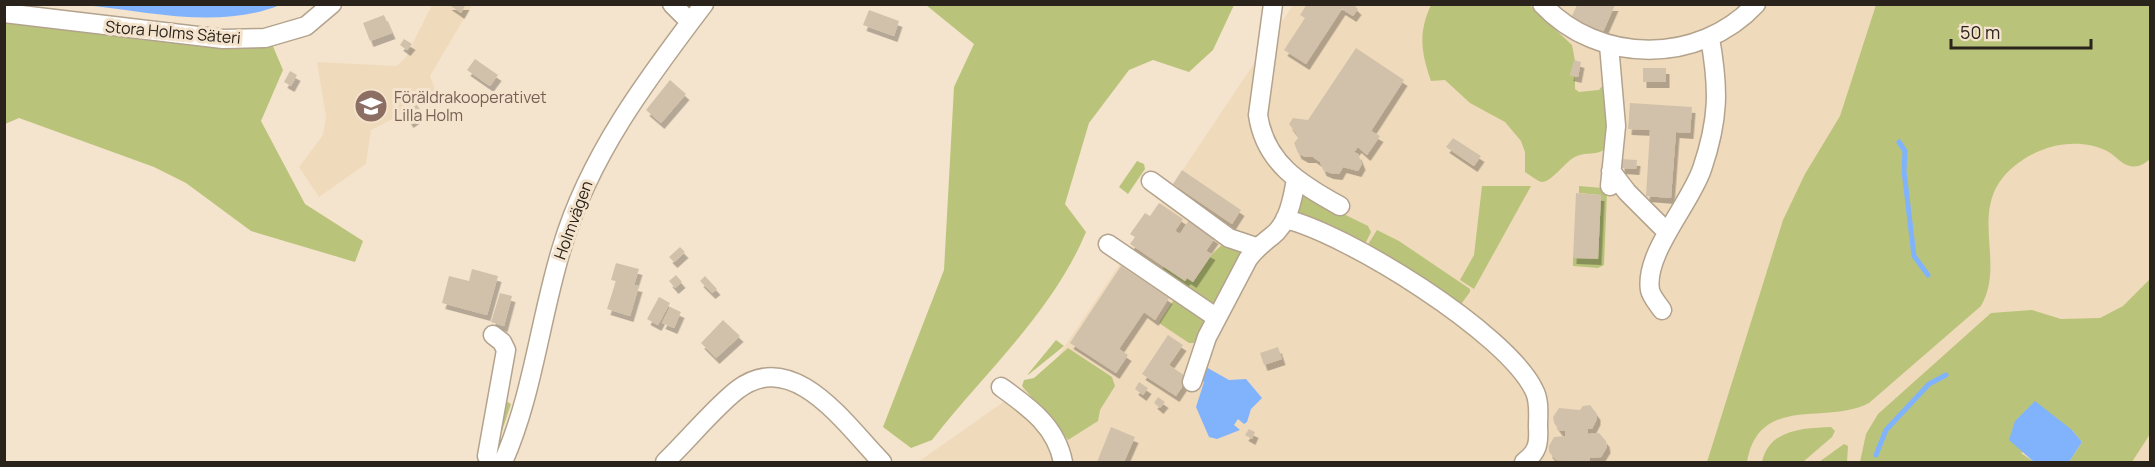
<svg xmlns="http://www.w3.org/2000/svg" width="2155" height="467" viewBox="0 0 2155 467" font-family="Manrope,sans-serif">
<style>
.built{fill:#f0dabc}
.green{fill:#b9c47a}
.water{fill:#81b3fc}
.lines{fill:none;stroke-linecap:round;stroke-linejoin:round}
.stream{stroke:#81b3fc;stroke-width:5}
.building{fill:#d2c1aa;filter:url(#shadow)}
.minor-casing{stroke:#b3a38d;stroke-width:21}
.minor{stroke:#fff;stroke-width:18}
.labels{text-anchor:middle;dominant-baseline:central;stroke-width:6;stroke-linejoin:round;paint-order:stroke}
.street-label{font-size:16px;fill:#2a231b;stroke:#f5e4cd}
.education-label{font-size:16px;fill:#785e54;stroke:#f5e4cd;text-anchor:start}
</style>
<defs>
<filter id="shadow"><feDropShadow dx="3.5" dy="6" stdDeviation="0" flood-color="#0004"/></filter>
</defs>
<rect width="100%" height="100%" fill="#f5e4cd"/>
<path class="built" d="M432 5H472L430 76 438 96 371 130 366 164 319 197 299 167 323 135 326 117 317 62 397 66 406 57Z
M1293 5H2150V462H918L1049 370Z"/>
<path class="green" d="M926 5H1234L1213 50 1189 72 1153 60 1129 70 1089 123 1065 204 1086 232C1052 313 985 372 932 440L911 448 883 427 944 270 954 87 974 44Z
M1431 5H1529L1572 45 1575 61 1570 75 1575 76V89L1579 92 1599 90 1608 78 1607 146C1599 158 1585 150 1573 158 1565 163 1551 182 1542 182 1537 181 1530 175 1525 172V152L1521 141 1505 122 1470 103 1445 80 1431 81C1421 52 1418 33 1431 5Z
M1876 5H2150V159C2144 164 2138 168 2130 166 2121 164 2115 155 2107 151 2080 138 2048 144 2024 159 1959 201 2009 258 1981 306L1869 403C1826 426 1759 393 1747 462H1707L1783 220 1805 174 1840 116Z
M5 18 272 44 283 70 261 121 305 204 363 241 355 262 251 231 186 183 154 167 19 118 5 124Z
M1137 161 1144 164 1145 169 1128 194 1119 187Z
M1482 186H1531L1474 289 1460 280 1474 255Z
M1579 186 1603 188 1607 193 1604 265 1598 268 1573 266V258H1598L1601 195 1579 193Z
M1301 193 1368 226 1371 232 1364 246 1293 212Z
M1377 230 1399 241 1470 289V292L1459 307 1367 246Z
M1225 242 1244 249 1214 305 1210 306 1160 274 1164 267 1185 281 1187 278 1193 282 1212 254Z
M2150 279V434L2132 462H2069L2082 442 2072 430 2021 453 2034 462H1860L1866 434 1878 414 1991 313 2032 310 2061 319 2100 318 2123 306Z
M1175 298 1203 318 1205 326 1194 343H1189L1159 323Z
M1056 340 1064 346 1028 375V374Z
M1068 348 1112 377 1115 386 1100 410 1098 421 1068 440 1022 386 1024 380 1034 378Z
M503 399 511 404 497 446Z
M1831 427 1835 431 1832 437 1803 462H1762C1769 429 1804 428 1831 427Z
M1844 444 1848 446 1847 462H1819Z"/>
<path class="water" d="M83 5 280 4V5C219 30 147 11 83 5Z
M1206 367 1229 380 1246 379 1262 398 1251 409 1247 422 1244 424 1238 419 1234 425 1240 430 1217 439 1209 437 1196 407 1204 382 1200 379Z
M2035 401 2072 430 2082 442 2069 462H2034L2009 440 2015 421Z"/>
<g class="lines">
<path class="stream" d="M1899 142 1905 151 1904 171 1914 256 1928 275
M1876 455 1886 430 1929 384 1946 375"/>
</g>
<path class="building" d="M448 4H466L461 13Z
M1307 4H1353L1358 9 1353 16 1342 9 1306 64 1284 50 1305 18 1300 15Z
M1577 5H1615L1603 32 1571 18Z
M869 10 899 21 894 36 863 25Z
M384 15 392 33 370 41 363 23Z
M404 39 412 44 407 50 400 45Z
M1356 48 1404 80 1371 131 1380 136 1367 155 1358 147 1354 152 1358 154 1362 164 1358 171 1343 167 1339 174 1330 173 1323 170 1320 162 1313 157H1305L1298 153 1294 143 1299 137 1289 124 1293 118 1308 120Z
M475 59 498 75 490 86 467 70Z
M1574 60 1581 62 1578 77 1570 75Z
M1643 68H1666V82H1643Z
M290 71 297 75 291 86 284 82Z
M670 80 686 94 661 123 646 110Z
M1630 103 1692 107 1690 133 1676 132 1671 198 1646 196 1650 130 1628 129Z
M416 104 423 113 410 122 404 112Z
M1453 138 1481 156 1474 166 1446 147Z
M1621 159 1637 160 1636 169 1621 168Z
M1182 170 1241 210 1232 224 1173 184Z
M1576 193 1601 195 1598 259 1573 258Z
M1159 203 1183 219 1175 231 1180 234 1189 220 1215 238 1206 251 1212 254 1193 282 1187 278 1185 281 1130 244 1135 237 1130 234 1145 213 1150 216Z
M680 247 685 252 674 262 669 257Z
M616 263 639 269 634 285 639 286 630 316 607 309 616 281 611 280Z
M1121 266 1169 298 1155 320 1144 312 1119 349 1128 355 1116 373 1070 343Z
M472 269 498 276 487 315 442 303 449 276 469 281Z
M676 275 682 282 675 288 669 281Z
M705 276 717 289 712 293 700 281Z
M500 293 512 296 504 326 491 322Z
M659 297 670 303 658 325 647 319Z
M670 307 681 312 674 328 662 323Z
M723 320 740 336 716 358 701 343Z
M1168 335 1183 345 1169 365 1188 378 1176 396 1142 374Z
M1278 347 1282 359 1264 365 1260 353Z
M1139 382 1148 388 1143 395 1135 389Z
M1158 397 1165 402 1160 408 1154 403Z
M1590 405 1597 414V419L1592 429H1588V434L1599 433 1606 441 1607 447 1601 457 1590 458V462L1556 460 1549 452V446L1554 437 1565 436V431H1560L1554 423 1553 417 1559 408 1580 410 1583 406Z
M1111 427 1135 437 1124 462H1097Z
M1249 429 1255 432 1252 439 1245 435Z"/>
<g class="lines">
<g class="minor-casing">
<path id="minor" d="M672 4 690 22
M1273 4 1258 115C1265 163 1300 184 1340 206
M1542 4C1599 65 1699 65 1756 4
M4 13 223 39 265 38 306 26 332 4
M1609 45 1616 126 1610 186
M1611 171 1627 192 1667 232
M1151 181 1229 238 1256 247
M1285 219C1346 233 1507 333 1534 390 1540 401 1538 415 1538 427 1539 443 1538 452 1524 462
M1108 244 1217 318
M1662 310C1658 304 1651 296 1650 290 1644 254 1690 204 1702 169 1719 119 1719 89 1710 38
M1192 382 1207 337 1248 259C1256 248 1262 244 1272 236 1288 224 1293 198 1296 179
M1001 387C1030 408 1056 426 1063 462
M492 462 487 456 506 350 502 342 493 335
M503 462C533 395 540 318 562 247 589 156 647 79 704 4
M665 462C688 440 713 409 737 390 794 346 847 427 882 462"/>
</g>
<use href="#minor" class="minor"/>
</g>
<defs>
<g id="school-disc" transform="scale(1.725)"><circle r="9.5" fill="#8d6e63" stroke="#f5e4cd"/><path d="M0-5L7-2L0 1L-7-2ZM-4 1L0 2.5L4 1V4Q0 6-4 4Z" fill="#fff"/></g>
</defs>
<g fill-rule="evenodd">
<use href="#school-disc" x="371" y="106"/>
</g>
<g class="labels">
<g class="street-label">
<text transform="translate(173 32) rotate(5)">Stora Holms Säteri</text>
<text transform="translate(573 220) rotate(-70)">Holmvägen</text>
</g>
<g class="education-label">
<text x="394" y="97">Föräldrakooperativet<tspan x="394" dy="18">Lilla Holm</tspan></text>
</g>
</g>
<rect width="2155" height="467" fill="none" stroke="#2a231b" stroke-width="12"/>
<path d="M1951 39v9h140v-9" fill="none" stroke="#2a231b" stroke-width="3"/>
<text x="1960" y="39" font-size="18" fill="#2a231b" stroke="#f5e4cd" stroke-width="4.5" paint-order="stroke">50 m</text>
</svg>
